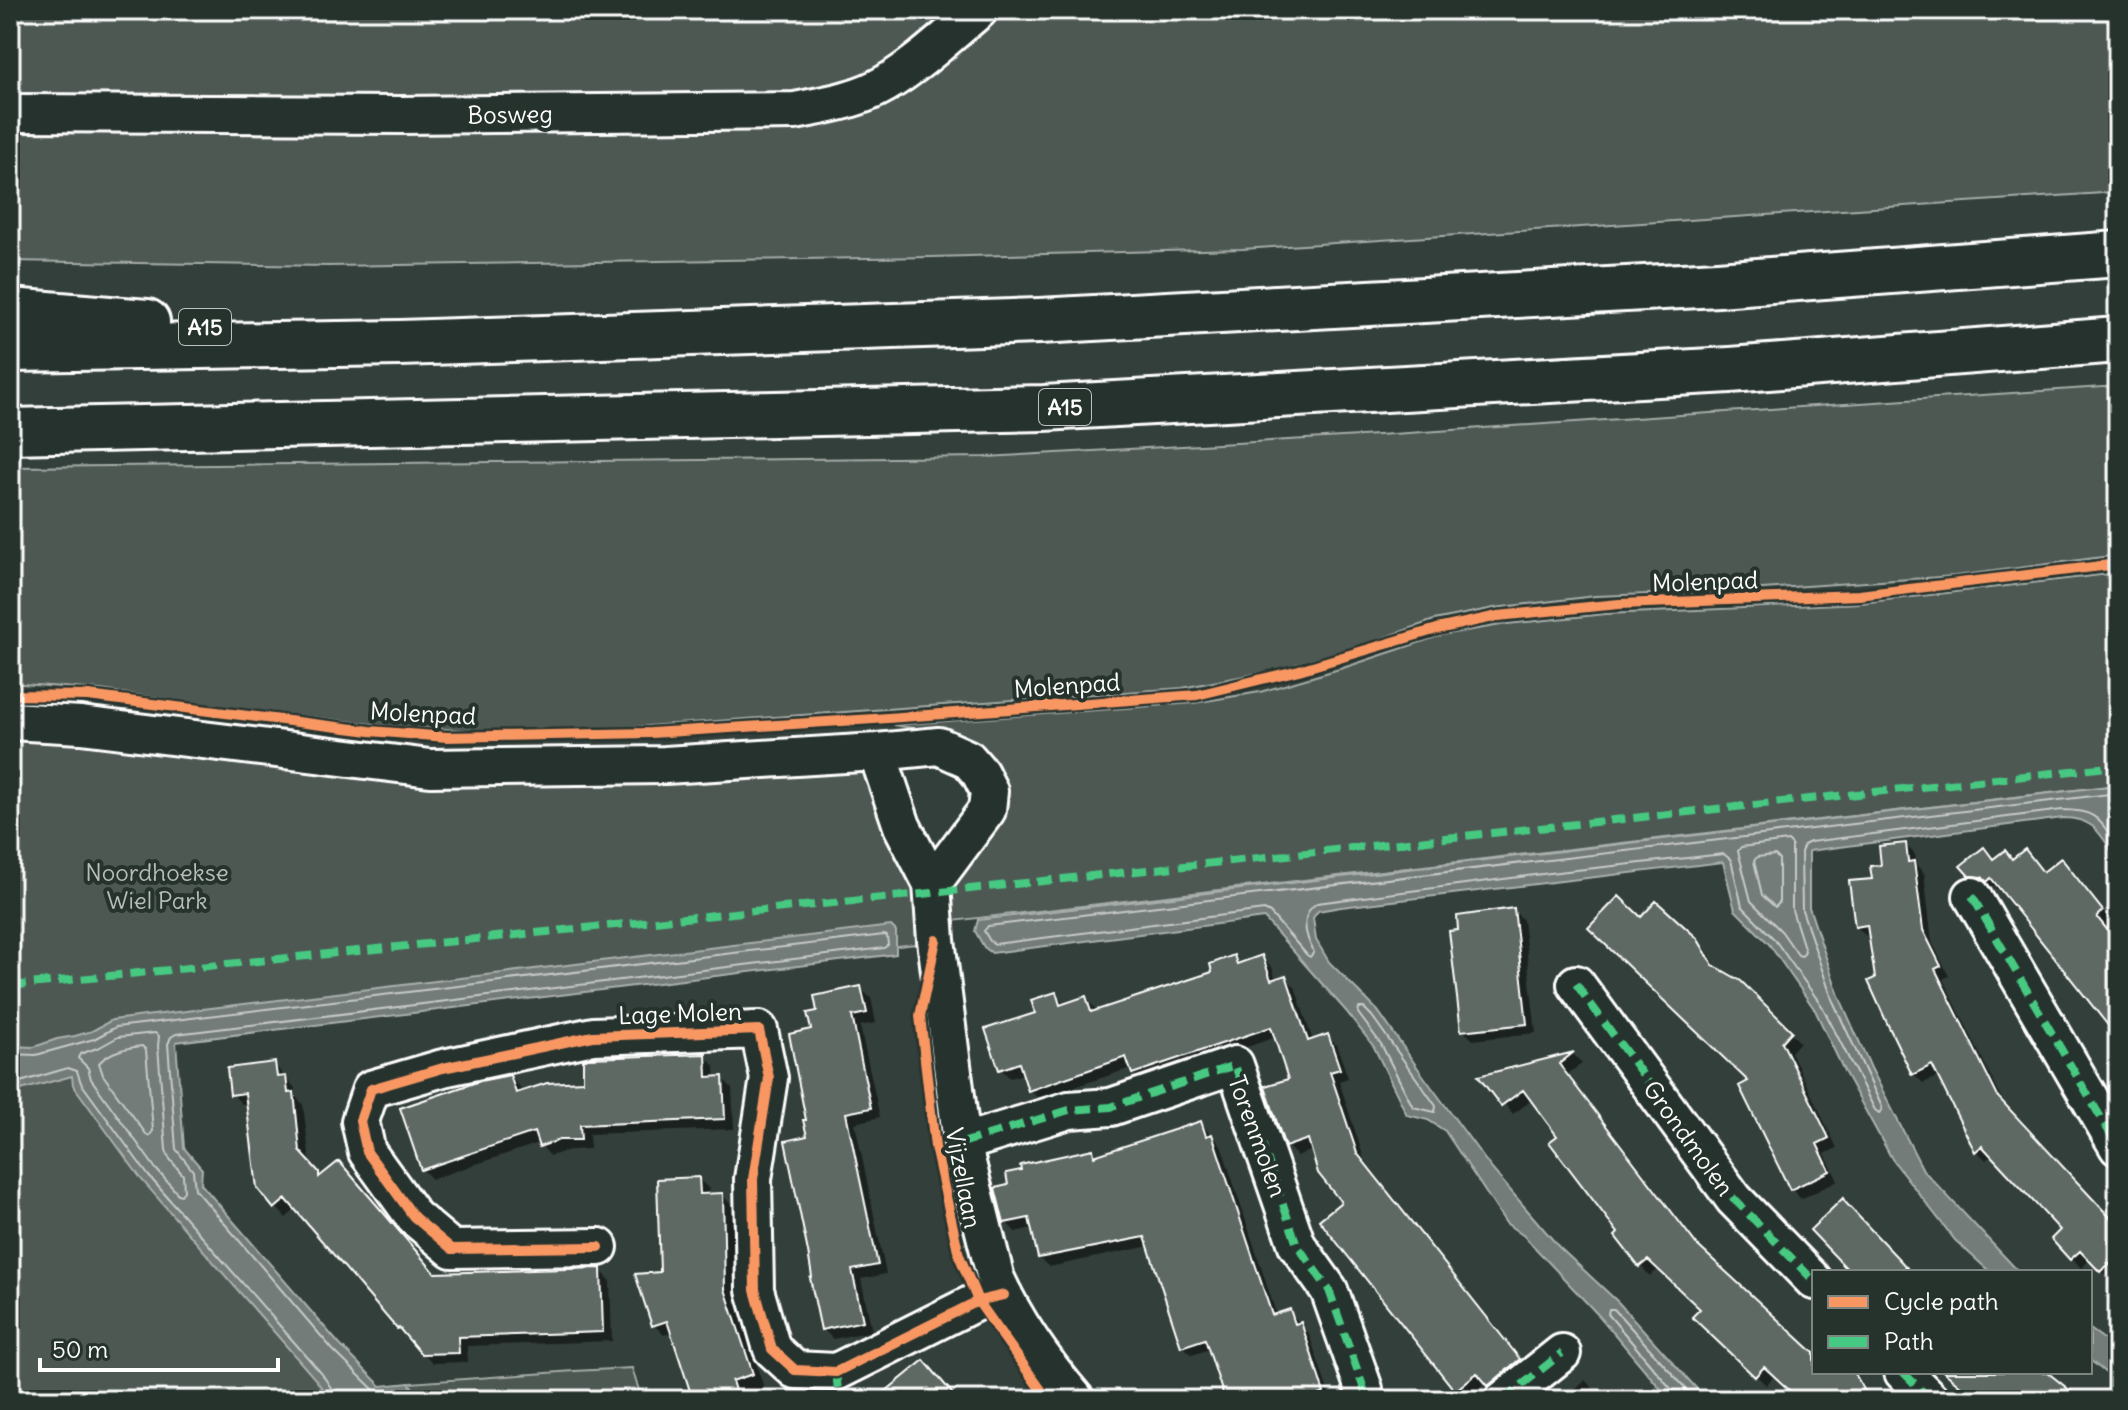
<svg xmlns="http://www.w3.org/2000/svg" width="2128" height="1410" viewBox="0 0 2128 1410" font-family="Delius,sans-serif">
<style>
.green{fill:#4d5853;stroke:#a6aca9;stroke-width:2}
.water{fill:#737b78;stroke:#abb0ae;stroke-width:2}
.shadow{fill:#0007}
.lines{fill:none;stroke-linecap:round;stroke-linejoin:round}
.shore{stroke:#c7cac9;stroke-width:2}
.building{fill:#5f6964;stroke:#fff;stroke-width:2}
.street-casing{stroke:#fff;stroke-width:42}
.highway-casing{stroke:#fff;stroke-width:50}
.street{stroke:#26332d;stroke-width:36}
.highway{stroke:#26332d;stroke-width:44}
.quiet{stroke:#46c982;stroke-width:8;stroke-dasharray:16 8;stroke-linecap:butt}
.cycleway-casing{stroke:#26332d;stroke-width:15}
.cycleway{stroke:#f99763;stroke-width:10}
.labels{text-anchor:middle;dominant-baseline:central;stroke-width:8;stroke-linejoin:round;paint-order:stroke}
.shield{fill:#26332d;stroke:#bec2c0;stroke-width:2}
.shield-label{font-size:22px;font-weight:bold;fill:#fff}
.street-label{font-size:24px;fill:#fff;stroke:#26332d}
.park-label{font-size:24px;fill:#b8bcba;stroke:#26332d}
</style>
<rect width="100%" height="100%" fill="#333f3a"/>
<filter id="ink" filterUnits="userSpaceOnUse"><feTurbulence type="fractalNoise" baseFrequency=".0125" numOctaves="2"/><feDisplacementMap in="SourceGraphic" scale="16" xChannelSelector="R" yChannelSelector="G"/><feConvolveMatrix kernelMatrix="1 2 1 2 8 2 1 2 1" color-interpolation-filters="sRGB"/></filter>
<g filter="url(#ink)">
<path class="green" d="M10 10H959L887 70 833 95 10 102Z
M990 10H2118V192L1242 249 932 257 328 266 10 261V117H819Z
M2118 386V555L1955 576 1732 591 1595 596 1494 608 1434 620 1372 642 1275 670 1182 688 576 731H487L398 727 214 706 101 690 10 683V467L986 457 1378 435Z
M2118 573V785L953 921 952 886 989 837 949 734 894 725 1194 703 1260 692 1343 668 1442 635 1507 624 1606 614 1861 603Z
M10 724 371 769 882 733 910 867 920 875 925 943 554 984 94 1042 87 1080 368 1400H10Z
M632 1368 642 1400H421L409 1383 574 1371Z"/>
<path class="water" d="M2118 785V860C2100 836 2097 818 2063 818L1809 851V907L1839 996 1871 1068 1923 1170 2019 1272H1990L1955 1240 1892 1159 1845 1073 1815 1010 1769 944 1735 910 1723 862 1341 907 1318 911 1313 918 1316 940 1329 962 1378 1011 1422 1074 1491 1168 1559 1247 1618 1302 1707 1400H1670L1601 1318 1539 1252 1524 1236 1506 1223 1445 1131 1428 1120 1407 1115 1374 1047 1346 1011 1264 918 992 953 984 947 975 931 978 920Z
M891 926 896 931V954L176 1042 184 1148 202 1169 201 1184 340 1345 381 1386 409 1383 421 1400H330L316 1380 142 1180 73 1085 72 1076 10 1093V1046L34 1047 57 1039 75 1036 92 1031 112 1020Z
M2090 1329 2118 1349V1363L2107 1374 2090 1360Z"/>
<path class="shadow" d="M1906 845 1915 855 1917 866 1924 873 1932 942 1949 976 1943 979 2007 1109 2118 1228V1274L2111 1280 2091 1259 2081 1268 2053 1239 2063 1230 1993 1154 1986 1160 1977 1151 1940 1076 1923 1083 1914 1074 1877 979 1871 935 1866 936 1856 926 1874 881 1883 867Z
M1995 861H2013L2044 874 2070 870 2112 922 2105 927 2118 944V1035L2001 888 1998 890 1994 887 1980 885 1970 874Z
M1513 910 1523 920 1536 1033 1473 1040 1463 1030Z
M1641 920 1695 940 1706 950 1718 970 1739 982 1800 1042 1791 1052 1837 1148 1825 1154 1838 1181 1801 1199 1792 1189 1751 1082Z
M1234 958 1241 965 1262 958 1272 967 1276 980 1285 977 1295 987 1313 1041 1328 1036 1337 1046 1348 1078 1339 1081 1366 1165 1528 1370 1499 1394 1487 1382 1466 1399 1322 1220 1344 1202 1313 1150 1297 1156 1287 1146 1290 1080 1276 1037 1143 1083 1133 1073 1131 1068 1039 1099 1030 1090 1024 1074 1010 1078 1001 1069 1038 1014 1055 994 1065 1005 1085 998 1095 1008 1096 1013 1215 973Z
M861 989 871 998 876 1023 860 1026 880 1117 855 1123 886 1274 861 1279 872 1331 833 1339 823 1329 809 1138 813 1031Z
M1573 1054 1582 1063 1567 1075 1704 1255 1814 1356V1372H1856L1872 1400H1802L1775 1375 1766 1385 1695 1317 1703 1309 1659 1269 1650 1276 1641 1266 1618 1236 1621 1233 1560 1136 1532 1100 1513 1114 1482 1077Z
M706 1057 715 1066 716 1079 722 1078 732 1088 734 1129 589 1134 590 1149 570 1150 550 1156 539 1143 432 1179 422 1169 510 1077 520 1087 522 1094 585 1083Z
M274 1064 295 1088 296 1097 303 1104 310 1162 323 1177 436 1275 600 1270 610 1280 612 1341 467 1346 468 1362 433 1363 398 1328 297 1208 286 1218 258 1187 248 1103 242 1104 232 1094Z
M1201 1124 1221 1145 1277 1316 1290 1312 1309 1334 1331 1400H1227L1210 1349 1192 1355 1183 1346 1150 1246 1049 1267 1039 1258 1033 1228 1015 1232 1006 1222 1011 1186 1092 1151 1098 1157Z
M699 1179 709 1189V1196L722 1195 732 1205 735 1300 768 1400H695L672 1332 664 1335 654 1325 662 1274Z
M1585 1380 1604 1400H1562Z"/>
<g class="lines">
<path class="shore" d="M2118 793 988 926 984 931 990 941 995 944 1264 910 1270 913 1307 955 1310 957 1314 952C1305 936 1299 914 1317 903L1558 872 1724 854 1731 860 1742 906 1775 940 1822 1006 1875 1110 1879 1113 1882 1110V1107L1832 999 1802 910 1801 852 1804 845 1810 842 2062 810C2098 810 2099 820 2118 847
M1788 841 1792 845V910L1805 951 1802 956 1798 955 1782 932 1751 901 1738 851 1741 847Z
M1775 855 1779 859V903L1775 907 1762 895 1754 861 1757 857Z
M1359 1008H1364L1372 1016 1436 1106 1435 1112 1413 1107 1381 1044 1358 1013Z
M155 1033 159 1036 158 1046 166 1150 169 1158 183 1175 184 1191 181 1195 178 1194 156 1169 91 1079 88 1068 78 1058 80 1054 100 1047 118 1037Z
M142 1046 146 1050 153 1131 149 1136 146 1134 103 1075 99 1063C110 1051 126 1048 142 1046Z
M10 1054 36 1055 94 1039 116 1027 884 935 887 936 888 945 884 948 176 1034 171 1037 168 1044 176 1149 193 1171 195 1189 333 1350 375 1391 381 1394 405 1392 411 1400
M10 1085 68 1068 77 1071 81 1083 148 1175 322 1374 335 1394 336 1400
M1676 1400 1673 1391 1608 1314 1609 1309H1614L1696 1400"/>
</g>
<path class="building" d="M1906 843 1908 862 1914 861 1923 930 1941 966 1935 969 1998 1097 2118 1226V1256L2100 1272 2080 1251 2070 1260 2051 1239 2060 1230 1982 1146 1975 1152 1932 1065 1912 1075 1887 1023 1868 981 1875 978 1867 925 1855 927 1849 881 1872 879 1870 866 1881 865 1879 846Z
M1984 847 1993 859 2005 850 2012 859 2025 849 2043 872 2061 858 2103 911 2097 917 2118 943V1038L1991 878 1987 882 1982 877 1969 876 1960 866Z
M1619 896 1641 917 1656 901 1697 938 1713 965 1741 981 1792 1031 1782 1042 1829 1138 1817 1144 1830 1171 1790 1190 1739 1086 1748 1081 1588 928Z
M1514 908 1527 1024 1461 1031 1449 931 1458 930 1457 916Z
M1234 955 1237 964 1262 955 1271 980 1286 975 1308 1041 1328 1034 1340 1069 1330 1072 1357 1153 1520 1359 1488 1386 1477 1373 1455 1391 1319 1220 1341 1202 1318 1173 1308 1139 1285 1147 1265 1086 1288 1079 1271 1027 1132 1074 1126 1057 1028 1091 1019 1063 999 1070 985 1029 1035 1013 1031 1000 1056 992 1060 1005 1086 996 1091 1012 1212 972 1210 964Z
M861 986 867 1013 852 1016 871 1108 846 1113 878 1265 852 1270 863 1321 821 1330 810 1278 812 1277 808 1252 785 1141 807 1136 803 1120H806L789 1034 811 1029 807 1013 817 1011 814 996Z
M1574 1052 1559 1064 1697 1245 1814 1353V1372H1854L1870 1400H1800L1764 1367 1755 1377 1692 1317 1700 1309 1648 1260 1639 1267 1615 1236 1618 1233 1549 1142 1557 1136 1523 1090 1501 1106 1478 1076Z
M706 1054 707 1077 723 1076 725 1119 580 1125 581 1140H559L539 1147 534 1132 421 1170 400 1108 480 1081 510 1075 516 1093 547 1083 583 1081V1060L588 1058Z
M275 1062 277 1077 286 1076 288 1093 294 1092 300 1151 319 1172V1177L339 1161 435 1273 601 1268 603 1332 458 1337 459 1353 421 1354 399 1328 397 1329 286 1199 274 1209 257 1188 245 1093 230 1095 227 1068Z
M1201 1121 1206 1136 1212 1134 1272 1315 1290 1309 1295 1324 1301 1322 1324 1393 1319 1395 1320 1400H1225L1205 1339 1181 1347 1145 1237 1038 1258 1029 1218 1004 1223 995 1188 1008 1185 1006 1173 1021 1170 1020 1165 1093 1149 1094 1156Z
M699 1177 700 1194 723 1193 725 1289 753 1374 732 1381 738 1400H693L667 1321 652 1326 635 1274 660 1272 657 1179Z
M1843 1198 1845 1202 1911 1272H1850L1810 1230Z
M924 1360 958 1400H875Z
M1944 1372H2047L2082 1400H1977Z"/>
<g class="lines">
<g class="street-casing">
<path id="street" d="M10 113 402 115 795 111C825 105 858 100 885 84 919 64 949 35 979 10
M10 721 81 725 430 768 665 765 877 752 939 746 968 759 980 773 989 791 987 810 932 884 902 826 877 752
M932 884 936 940 962 1143 996 1279C1016 1323 1044 1363 1076 1400
M1972 896 2118 1147
M1576 984 1734 1199 1814 1281
M962 1143 1069 1110 1111 1107 1235 1065 1297 1245 1329 1290 1364 1389 1363 1400
M599 1247 452 1249 414 1217 367 1152 360 1121 371 1089 443 1068 593 1036 759 1030 769 1078 753 1179 755 1290 772 1349 795 1370 836 1372 978 1301 1004 1295
M1903 1372 1931 1400
M1503 1400 1562 1353"/>
</g>
<g class="highway-casing">
<path id="highway" d="M10 311 147 322
M10 349 400 343 1039 321 1718 284 2118 254
M10 431 1044 408 1730 370 2118 340"/>
</g>
<use href="#street" class="street"/>
<use href="#highway" class="highway"/>
<path class="quiet" d="M1972 896 2118 1147
M1576 984 1734 1199 1814 1281
M10 986 932 893 2118 766
M962 1143 1069 1110 1111 1107 1235 1065 1297 1245 1329 1290 1364 1389 1363 1400
M836 1372 839 1400
M1903 1372 1931 1400
M1503 1400 1562 1353"/>
<g class="cycleway-casing">
<path id="cycleway" d="M10 695 88 696 370 731 447 737 651 733 874 719 1197 695 1299 670 1437 629 1498 616 1619 604 1859 595 2118 564
M936 940 920 1016 935 1147 959 1255 978 1301 1048 1400
M599 1247 452 1249 414 1217 367 1152 360 1121 371 1089 443 1068 593 1036 759 1030 769 1078 753 1179 755 1290 772 1349 795 1370 836 1372 978 1301 1004 1295"/>
</g>
<use href="#cycleway" class="cycleway"/>
</g>
</g>
<g class="labels">
<g class="shield">
<rect x="179" y="309" width="52" height="36" rx="6"/>
<rect x="1039" y="389" width="52" height="36" rx="6"/>
</g>
<g class="shield-label">
<text x="205" y="327">A15</text>
<text x="1065" y="407">A15</text>
</g>
<g class="street-label">
<text transform="translate(510 114) rotate(-1)">Bosweg</text>
<text transform="translate(1705 581) rotate(-2)">Molenpad</text>
<text transform="translate(1067 685) rotate(-4)">Molenpad</text>
<text transform="translate(423 713) rotate(3)">Molenpad</text>
<text transform="translate(680 1013) rotate(-2)">Lage Molen</text>
<text transform="translate(1258 1136) rotate(70)">Torenmolen</text>
<text transform="translate(1689 1138) rotate(54)">Grondmolen</text>
<text transform="translate(964 1178) rotate(79)">Vijzellaan</text>
</g>
<g class="park-label">
<text x="157" y="872">Noordhoekse<tspan x="157" dy="28">Wiel Park</tspan></text>
</g>
</g>
<rect width="2128" height="1410" fill="none" stroke="#26332d" stroke-width="40"/>
<rect x="20" y="20" width="2088" height="1370" fill="none" stroke="#fff" stroke-width="3" filter="url(#ink)"/>
<rect x="1812" y="1270" width="280" height="104" fill="#26332d" stroke="#7d8581" stroke-width="2"/>
<rect x="1828" y="1296" width="40" height="12" fill="#f99763" stroke="#7d8581" stroke-width="2"/>
<text x="1884" y="1310" font-size="24" fill="#ffffff">Cycle path</text>
<rect x="1828" y="1336" width="40" height="12" fill="#46c982" stroke="#7d8581" stroke-width="2"/>
<text x="1884" y="1350" font-size="24" fill="#ffffff">Path</text>
<path d="M40 1358v12h238v-12" fill="none" stroke="#ffffff" stroke-width="4"/>
<text x="52" y="1358" font-size="24" fill="#ffffff" stroke="#26332d" stroke-width="6" paint-order="stroke">50 m</text>
</svg>
